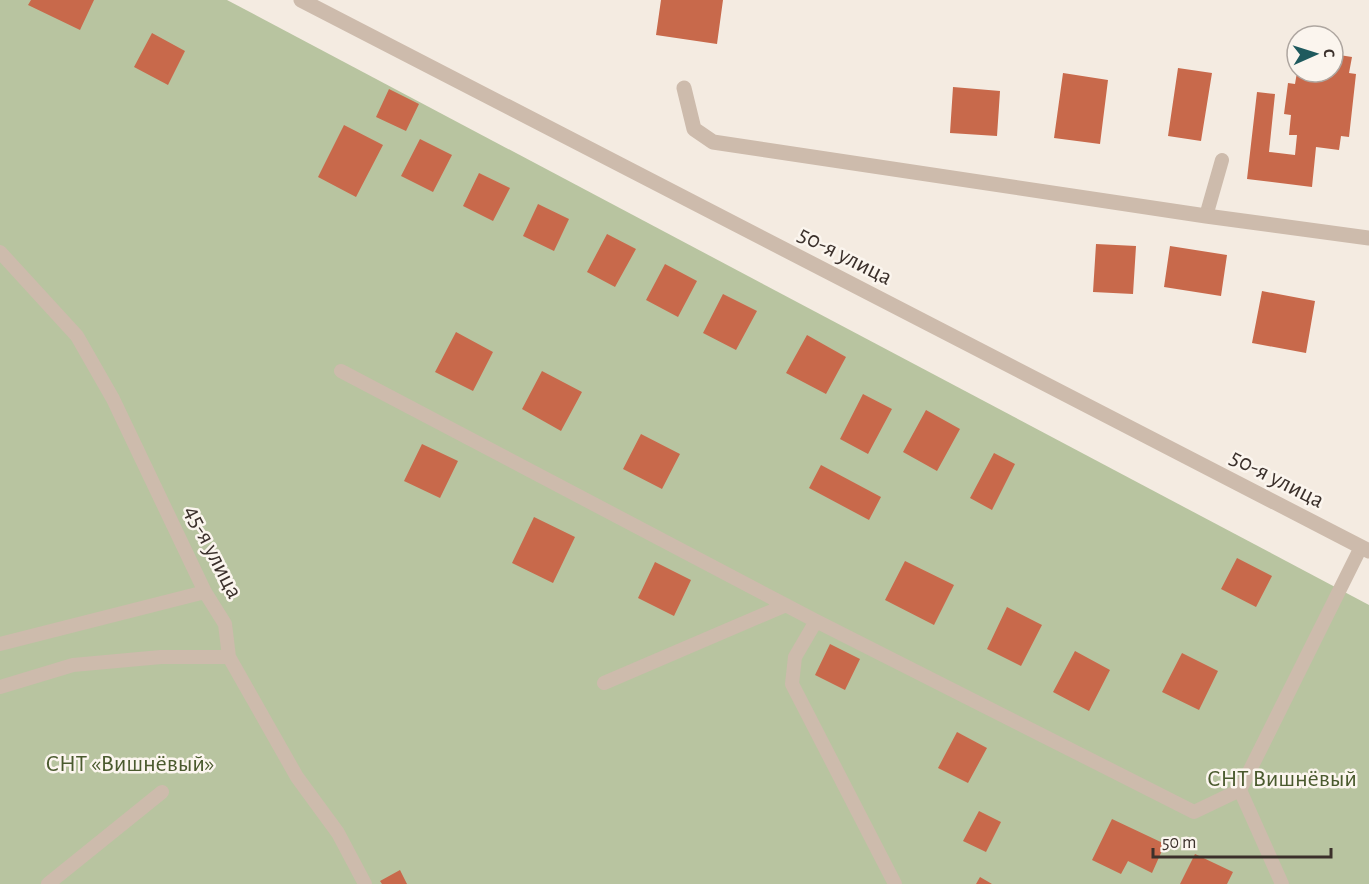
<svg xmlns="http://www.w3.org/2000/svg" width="1369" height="884" viewBox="0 0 1369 884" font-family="'Alegreya Sans',sans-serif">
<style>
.green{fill:#b8c4a0}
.building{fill:#c8694b}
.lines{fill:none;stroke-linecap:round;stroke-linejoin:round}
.service{stroke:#cdbbac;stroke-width:14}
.minor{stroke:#cdbbac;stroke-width:15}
.labels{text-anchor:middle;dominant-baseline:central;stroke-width:5;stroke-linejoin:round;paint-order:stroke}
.street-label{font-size:24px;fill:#3b302b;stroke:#fbf5ee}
.park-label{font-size:24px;fill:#4a5a2e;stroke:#fbf5ee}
</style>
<rect width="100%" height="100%" fill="#f4ebe1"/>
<path class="green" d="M0 0H227L1369 605V884H0Z"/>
<path class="building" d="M31 0H94L80 30 28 5Z
M661 0H723L717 44 656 35Z
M152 33 185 51 168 85 134 67Z
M1333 54 1352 57 1349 73 1356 74 1349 137 1341 136 1339 150 1316 147 1312 187 1247 179 1257 92 1275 94 1269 152 1295 155 1297 135H1289L1291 115 1284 114 1288 83 1295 84 1297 72H1333Z
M1178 68 1212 73 1201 141 1168 136Z
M1063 73 1108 80 1100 144 1054 138Z
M953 87 1000 91 997 136 950 133Z
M389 89 419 104 406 131 376 117Z
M344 125 383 145 356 197 318 177Z
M420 139 452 155 433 192 401 176Z
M479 173 510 188 493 221 463 206Z
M538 204 569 219 554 251 523 236Z
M607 234 636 249 615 287 587 272Z
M1096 244 1136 246 1133 294 1093 292Z
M1170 246 1227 255 1221 296 1164 287Z
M665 264 697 281 678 317 646 300Z
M1262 291 1315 301 1306 353 1252 343Z
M723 294 757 311 736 350 703 333Z
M456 332 493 352 473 391 435 372Z
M807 335 846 357 826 394 786 373Z
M542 371 582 392 561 431 522 409Z
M863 394 892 409 868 454 840 439Z
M926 410 960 429 937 471 903 452Z
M641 434 680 454 662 489 623 469Z
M422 444 458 461 440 498 404 481Z
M994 453 1015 464 992 510 970 498Z
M821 465 881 497 869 520 809 488Z
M534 517 575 537 553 583 512 563Z
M1237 558 1272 576 1256 607 1221 589Z
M905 561 954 585 934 625 885 600Z
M655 562 691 580 674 616 638 598Z
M1007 607 1042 625 1021 666 987 649Z
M830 644 860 659 845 690 815 675Z
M1075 651 1110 670 1089 711 1053 692Z
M1182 653 1218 671 1199 710 1162 692Z
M957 732 987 748 968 783 938 768Z
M979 811 1001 822 986 852 963 841Z
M1112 819 1165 844 1152 873 1128 861 1121 874 1092 860Z
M1195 854 1233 872 1227 884H1180Z
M400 870 407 884H382L380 881Z
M980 877 992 884H976Z"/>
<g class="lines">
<path class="service" d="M1206 216 1222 160
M0 252 77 336 113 399 205 592 225 624 229 657 297 777 338 833 365 884
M341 371 816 621 1194 812 1240 790 1361 547
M816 621 795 657 792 684 895 884
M0 644 205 592
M604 683 786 605
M0 687 73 665 161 657H229
M1240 790 1282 884
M48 884 162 792"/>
<path class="minor" d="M301 0 1369 551
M684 88 694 129 713 142 1206 216 1369 238"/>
</g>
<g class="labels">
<g class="street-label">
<text transform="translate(845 256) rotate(27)">50-я улица</text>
<text transform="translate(1277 479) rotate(27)">50-я улица</text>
<text transform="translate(213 552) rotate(63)">45-я улица</text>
</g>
<g class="park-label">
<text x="130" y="764">СНТ «Вишнёвый»</text>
<text x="1282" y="779">СНТ Вишнёвый</text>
</g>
</g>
<g transform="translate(1315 54) rotate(87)"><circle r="28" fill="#fbf5ee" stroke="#aea6a0" stroke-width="1.5"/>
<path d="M0-4.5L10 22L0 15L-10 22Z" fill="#1f5a5e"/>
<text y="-9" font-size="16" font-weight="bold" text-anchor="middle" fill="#3b302b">С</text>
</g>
<path d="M1153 848v9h178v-9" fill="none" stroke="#3b302b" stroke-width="3"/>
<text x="1162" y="848" font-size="18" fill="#3b302b" stroke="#fbf5ee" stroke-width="4.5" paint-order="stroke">50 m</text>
</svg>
